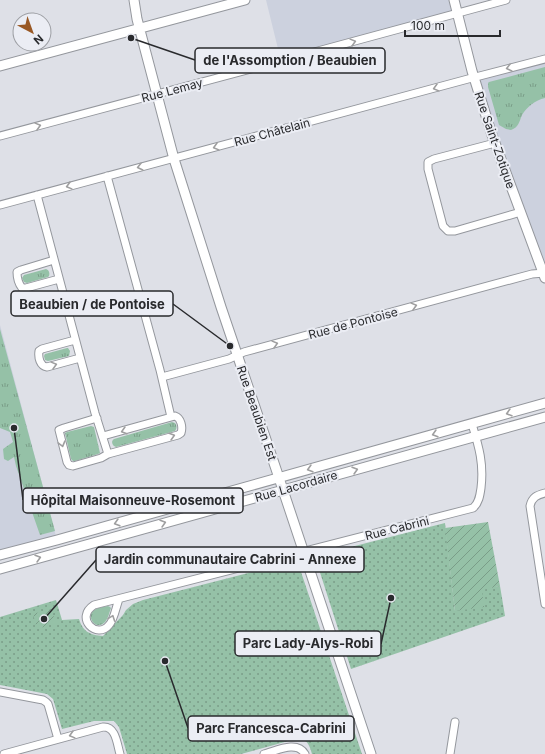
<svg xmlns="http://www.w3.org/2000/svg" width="545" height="754" viewBox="0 0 545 754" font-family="Inter,sans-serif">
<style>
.built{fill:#ccd1de}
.grass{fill:url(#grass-tufts)}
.park{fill:url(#park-dots)}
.garden{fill:url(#garden-furrows)}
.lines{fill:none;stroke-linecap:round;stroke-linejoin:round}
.street-casing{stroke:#94979d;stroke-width:9}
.secondary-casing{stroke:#94979d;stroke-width:11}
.street{stroke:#fff;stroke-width:7}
.secondary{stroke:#fff;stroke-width:9}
.oneway{stroke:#9f9fa0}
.labels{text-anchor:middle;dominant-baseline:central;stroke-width:4;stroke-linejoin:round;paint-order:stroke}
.street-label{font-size:12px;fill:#292a2d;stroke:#ebedf4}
.leader{fill:none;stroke:#292a2d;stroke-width:1.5}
.callout-dot{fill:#292a2d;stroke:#ebedf4;stroke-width:1.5}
.callout{fill:#ebedf4;stroke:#292a2d;stroke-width:1.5}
.callout-label{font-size:13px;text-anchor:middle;font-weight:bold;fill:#292a2d}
</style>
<defs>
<pattern id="grass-tufts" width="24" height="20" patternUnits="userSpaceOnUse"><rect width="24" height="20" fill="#95c1a7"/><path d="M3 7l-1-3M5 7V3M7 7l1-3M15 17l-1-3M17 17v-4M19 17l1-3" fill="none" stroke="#7a9d88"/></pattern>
<pattern id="park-dots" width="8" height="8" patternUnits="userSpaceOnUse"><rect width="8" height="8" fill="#95c1a7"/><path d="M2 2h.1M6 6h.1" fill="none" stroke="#7a9d88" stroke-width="1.8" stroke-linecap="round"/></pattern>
<pattern id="garden-furrows" width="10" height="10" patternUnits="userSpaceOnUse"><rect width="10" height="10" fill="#95c1a7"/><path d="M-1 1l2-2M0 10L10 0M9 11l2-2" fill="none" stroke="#7a9d88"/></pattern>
</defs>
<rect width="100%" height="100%" fill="#dee0e7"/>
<path class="built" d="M266 0H454L457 13 281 61Z
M545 59V273L474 77Z
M0 325 57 540 0 553Z"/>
<path class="grass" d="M545 67V98C535 100 527 107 522 115 519 122 519 127 511 130L506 129 499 125 488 87V83L489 82Z
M46 269C49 270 50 273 49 276L48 277 27 283 24 282 22 278 24 275Z
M0 329 55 531 40 535 16 466 14 457 8 461 4 459 3 449 13 442 10 432 0 428Z
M67 348H68L70 351 69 356 48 361 45 360 44 356 45 354Z
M172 422 175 423C177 426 177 428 175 431L116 447 114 446C112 444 111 441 114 439Z
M91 426 94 427 100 453 98 454 75 461H73L71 459 65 433 67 432Z
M108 606 110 607 111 608C109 613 108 620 104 623 95 631 84 614 96 609 99 607 104 607 108 606Z"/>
<path class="park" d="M445 523 455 611 481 589 500 586 505 616 351 669 316 560V557L347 548Z
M295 561 298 563 362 754H312C308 740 306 739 292 740L241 754H127L119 727 114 721H94L62 729 53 699 47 694 0 685V617L56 600 62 620 79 619C83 632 90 635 103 636L123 615 126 610 133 604 143 600Z"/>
<path class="garden" d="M488 522 500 586 482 590 484 607 455 611 445 528Z
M51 609 56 623 37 629 33 614Z"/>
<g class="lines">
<g class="street-casing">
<path id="street" d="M0 136 281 61 506 0
M495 143 434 159 428 162V169L443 226 448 231H455L521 212
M107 176 160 370 171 417
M37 195 95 413 108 454
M0 205 468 79 545 59
M54 260 21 270 17 272C17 278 18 283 22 288H26L59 279
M75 340 42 349 39 351C38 358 40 366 47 367L80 358
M162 377 229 359 244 352 532 274 545 273
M97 418 64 428 59 430 67 462 69 465 73 466 101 458 108 454 178 435 181 433C183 427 181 418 175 416L103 436
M545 493C537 495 532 497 530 506L545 604
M119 599C116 607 114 620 109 625 97 640 74 618 94 605L473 508C479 503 480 495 481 488 484 464 479 447 472 424
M0 692 43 700 46 702 48 704 58 739
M4 754 103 727C116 726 117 744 120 754
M264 754C276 751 297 740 305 754
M450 754 455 722"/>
</g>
<g class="secondary-casing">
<path id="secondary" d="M134 0 137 19 174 159 221 307 276 469 371 754
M454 0 472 71 492 135 545 278
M0 66 245 0
M0 555 57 540 545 403
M0 569 545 417"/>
</g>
<use href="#street" class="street"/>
<use href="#secondary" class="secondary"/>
</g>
<defs><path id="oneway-chevron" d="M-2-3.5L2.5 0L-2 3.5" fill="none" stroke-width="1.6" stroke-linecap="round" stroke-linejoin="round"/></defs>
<g class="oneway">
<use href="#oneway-chevron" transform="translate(353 42) rotate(-15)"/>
<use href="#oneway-chevron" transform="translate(509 68) rotate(166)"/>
<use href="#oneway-chevron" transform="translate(436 88) rotate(165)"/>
<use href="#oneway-chevron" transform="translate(38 126) rotate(-15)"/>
<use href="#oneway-chevron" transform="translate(216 147) rotate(165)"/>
<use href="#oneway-chevron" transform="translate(140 167) rotate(166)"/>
<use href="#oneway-chevron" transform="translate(69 186) rotate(165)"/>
<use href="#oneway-chevron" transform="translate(414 306) rotate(-15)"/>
<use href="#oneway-chevron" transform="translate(275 344) rotate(-15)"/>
<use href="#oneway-chevron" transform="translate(54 365) rotate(-15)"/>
<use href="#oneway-chevron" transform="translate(509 413) rotate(164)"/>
<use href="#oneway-chevron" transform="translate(124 431) rotate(164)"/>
<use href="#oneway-chevron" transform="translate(435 434) rotate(164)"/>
<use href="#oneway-chevron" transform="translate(172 436) rotate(-16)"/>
<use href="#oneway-chevron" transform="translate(62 444) rotate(75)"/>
<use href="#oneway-chevron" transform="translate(310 469) rotate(164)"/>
<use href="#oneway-chevron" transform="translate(355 470) rotate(-16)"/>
<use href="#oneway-chevron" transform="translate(117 523) rotate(164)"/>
<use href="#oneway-chevron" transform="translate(163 523) rotate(-16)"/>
<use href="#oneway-chevron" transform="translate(38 558) rotate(-16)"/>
<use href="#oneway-chevron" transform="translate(112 618) rotate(-70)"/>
<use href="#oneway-chevron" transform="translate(72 735) rotate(165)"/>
</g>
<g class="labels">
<g class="street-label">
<text transform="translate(172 90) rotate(-15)">Rue Lemay</text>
<text transform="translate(272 132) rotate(-15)">Rue Châtelain</text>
<text transform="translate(495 140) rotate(71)">Rue Saint-Zotique</text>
<text transform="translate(353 323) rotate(-15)">Rue de Pontoise</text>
<text transform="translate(257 413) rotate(71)">Rue Beaubien Est</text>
<text transform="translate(296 486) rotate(-16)">Rue Lacordaire</text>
<text transform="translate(397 528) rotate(-14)">Rue Cabrini</text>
</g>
</g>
<path class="leader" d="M131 38L195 60M230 346L173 304M14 428L23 500M44 619L96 560M391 598L381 644M165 661L188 728"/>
<g class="callout-dot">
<circle cx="131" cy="38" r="4"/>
<circle cx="230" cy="346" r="4"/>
<circle cx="14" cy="428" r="4"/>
<circle cx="44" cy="619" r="4"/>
<circle cx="391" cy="598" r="4"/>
<circle cx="165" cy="661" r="4"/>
</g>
<g class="callout">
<rect x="195" y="48" width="190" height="25" rx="4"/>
<rect x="11" y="291" width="162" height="25" rx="4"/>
<rect x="23" y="488" width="220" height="25" rx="4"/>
<rect x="96" y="547" width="268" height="25" rx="4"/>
<rect x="235" y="631" width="146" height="25" rx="4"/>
<rect x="188" y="716" width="166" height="25" rx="4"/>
</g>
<g class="callout-label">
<text x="290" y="65">de l'Assomption / Beaubien</text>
<text x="92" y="309">Beaubien / de Pontoise</text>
<text x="133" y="505">Hôpital Maisonneuve-Rosemont</text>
<text x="230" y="564">Jardin communautaire Cabrini - Annexe</text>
<text x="308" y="648">Parc Lady-Alys-Robi</text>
<text x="271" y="733">Parc Francesca-Cabrini</text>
</g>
<g transform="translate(32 32) rotate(139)"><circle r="19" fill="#ebedf4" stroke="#9d9fa4"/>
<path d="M0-3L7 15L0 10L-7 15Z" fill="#995824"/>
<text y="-6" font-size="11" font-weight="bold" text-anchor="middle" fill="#292a2d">N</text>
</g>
<path d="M405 30v6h95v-6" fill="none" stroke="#292a2d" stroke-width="2"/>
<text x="411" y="30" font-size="12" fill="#292a2d" stroke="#ebedf4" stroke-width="3" paint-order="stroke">100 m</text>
</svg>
